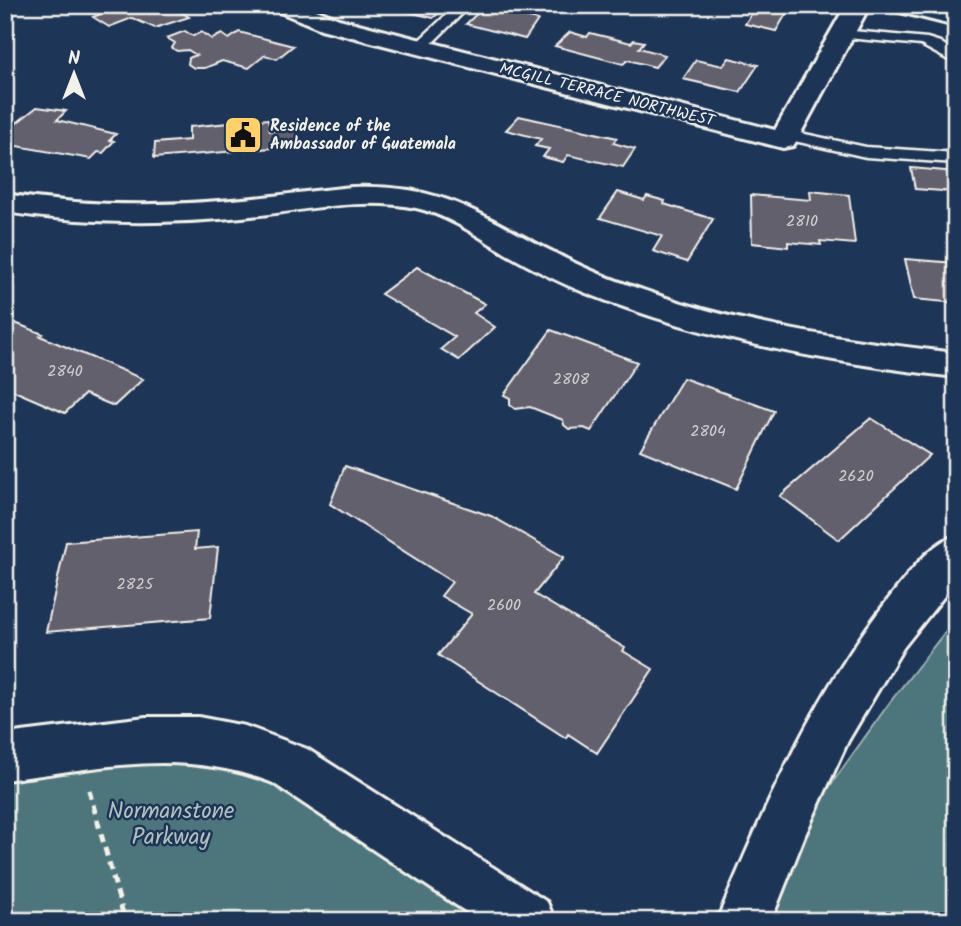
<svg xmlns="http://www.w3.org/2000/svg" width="961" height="926" viewBox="0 0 961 926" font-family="Kalam,sans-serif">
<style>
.green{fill:#4d767b;stroke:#a0b4b2;stroke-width:2}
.building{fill:#63606e;stroke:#f4f1e8;stroke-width:2}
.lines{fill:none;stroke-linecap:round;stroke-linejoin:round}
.lane-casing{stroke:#f4f1e8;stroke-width:5}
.street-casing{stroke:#f4f1e8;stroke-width:6}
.path{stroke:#f4f1e8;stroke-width:5;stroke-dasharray:9 6;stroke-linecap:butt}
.lane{fill:#1d3557;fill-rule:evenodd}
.street{fill:#1d3557;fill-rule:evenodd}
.labels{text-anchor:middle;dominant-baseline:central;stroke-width:5;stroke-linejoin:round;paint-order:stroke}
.far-street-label{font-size:16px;fill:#f4f1e8;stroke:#1d3557}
.far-poi-label{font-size:16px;font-weight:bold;fill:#f4f1e8;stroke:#1d3557;text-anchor:start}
.number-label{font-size:16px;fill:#d0cdca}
.near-park-label{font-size:23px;fill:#b1c0bc;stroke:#1d3557}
</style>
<rect width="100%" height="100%" fill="#1d3557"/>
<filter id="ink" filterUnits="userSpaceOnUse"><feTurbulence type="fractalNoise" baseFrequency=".0143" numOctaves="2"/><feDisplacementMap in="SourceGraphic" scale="14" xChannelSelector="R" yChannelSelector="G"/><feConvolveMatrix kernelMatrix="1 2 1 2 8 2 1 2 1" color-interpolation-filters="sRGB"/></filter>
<g filter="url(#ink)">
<path class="green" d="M956 618V921H708L782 853 890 702Z
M211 732 545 921H5V746Z"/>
<path class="building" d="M122 5 128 8 170 5 189 17 155 28 132 18 109 27 93 17Z
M381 5H446L447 6 433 18Z
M757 5H770L789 9 776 31 745 24Z
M485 6 503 10 502 12 538 20 525 39 466 24Z
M185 31 193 36 201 32 212 39 222 34 229 39 239 32 293 46 277 59 265 55 249 68 222 61 205 68H194L188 64 189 58 196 55 188 50 177 51 172 48 175 43 167 38Z
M570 32 587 37 590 33 631 43 634 40 644 42 639 48 665 55 655 67 628 60 623 64 555 46Z
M729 58 758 65 740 92 683 79 696 60 723 66Z
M37 107 66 111 57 120 116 134 110 140 114 141 103 153 98 152 91 159 5 144V132Z
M519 116 617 138 613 143 635 149 623 167 568 155 563 162 543 157 549 149 535 146 541 139 506 130Z
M268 119 270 131 297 129 299 143 272 146V148L154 158 155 143 189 140V127Z
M911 168 956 172V192L915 189Z
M810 191 849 195 855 244 820 241 821 245 788 242V247L752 243 751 195 811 200Z
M618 192 644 200 647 196 665 201 664 204 713 219 687 262 653 251 662 236 600 218Z
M905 259 956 263V303L914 299Z
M417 267 485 304 474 313 495 327 459 360 441 349 455 337 381 294Z
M15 323 43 334 40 336 143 379 114 406 85 394 65 413 5 387V364L8 361 5 360V330Z
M551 330 637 362 591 431 584 428 569 429 564 425 563 420 530 407 515 409 510 405V398L504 395Z
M683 378 774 411 736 489 640 450Z
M871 418 930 455 839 540 780 496Z
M345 466 491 516 564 557 534 594 625 648 623 651 653 669 597 753 568 734 566 738 438 655 472 614 441 596 452 582 330 504Z
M197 532 195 549 218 547 210 618 46 632 66 542Z"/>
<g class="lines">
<g class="lane-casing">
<path id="lane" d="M457 5H471L425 50H415V44Z
M842 30 927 38 940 42 956 53V64L921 45 837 37 835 34Z
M786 130 866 147 956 153V163L866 157 781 138 778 135Z"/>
</g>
<g class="street-casing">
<path id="street" d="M271 5H304L339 19 775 130 846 5H870L797 140 793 146 783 148 321 29 275 10Z
M888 5H929L956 12V26L892 10Z
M352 187C443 184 475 213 551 251 582 268 615 281 649 292 747 327 852 341 956 353V377C829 363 705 340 586 293 558 282 531 268 505 253 478 236 448 215 416 208 359 196 299 212 242 217 163 225 84 224 5 212V194C76 205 147 207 219 201 264 198 308 191 352 187Z
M956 535V581L903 648 848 741 805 835 771 921H717C765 805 815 691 894 592 911 571 930 544 956 535Z
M146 717H198L245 726 307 749 547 902 555 921H480L273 783C182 747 99 768 5 780V734Z"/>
</g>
<path class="path" d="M89 790 125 921"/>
<use href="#lane" class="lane"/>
<use href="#street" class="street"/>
</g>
</g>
<defs>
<g id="civic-square" transform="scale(2.0125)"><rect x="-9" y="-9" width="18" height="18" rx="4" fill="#ffd166" stroke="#1d3557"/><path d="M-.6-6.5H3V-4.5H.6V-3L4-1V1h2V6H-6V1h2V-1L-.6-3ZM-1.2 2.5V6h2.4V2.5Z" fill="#111"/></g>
</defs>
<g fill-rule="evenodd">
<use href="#civic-square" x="243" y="135"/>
</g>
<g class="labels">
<g class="far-street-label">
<text transform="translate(607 95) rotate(14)">MCGILL TERRACE NORTHWEST</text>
</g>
<g class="far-poi-label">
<text x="270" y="126">Residence of the<tspan x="270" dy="18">Ambassador of Guatemala</tspan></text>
</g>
<g class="number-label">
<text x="802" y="221">2810</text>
<text x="65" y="371">2840</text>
<text x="571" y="379">2808</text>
<text x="708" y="431">2804</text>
<text x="856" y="476">2620</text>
<text x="135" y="584">2825</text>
<text x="504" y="605">2600</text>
</g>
<g class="near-park-label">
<text x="171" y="812">Normanstone<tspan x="171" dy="26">Parkway</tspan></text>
</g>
</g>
<rect width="961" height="926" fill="none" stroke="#1d3557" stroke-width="28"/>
<rect x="14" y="14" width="933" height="898" fill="none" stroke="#f4f1e8" stroke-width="2.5" filter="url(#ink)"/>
<g transform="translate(74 74)" stroke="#1d3557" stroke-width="5" paint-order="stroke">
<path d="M0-5L12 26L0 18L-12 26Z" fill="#f4f1e8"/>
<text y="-10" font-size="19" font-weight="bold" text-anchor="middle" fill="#f4f1e8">N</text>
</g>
</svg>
